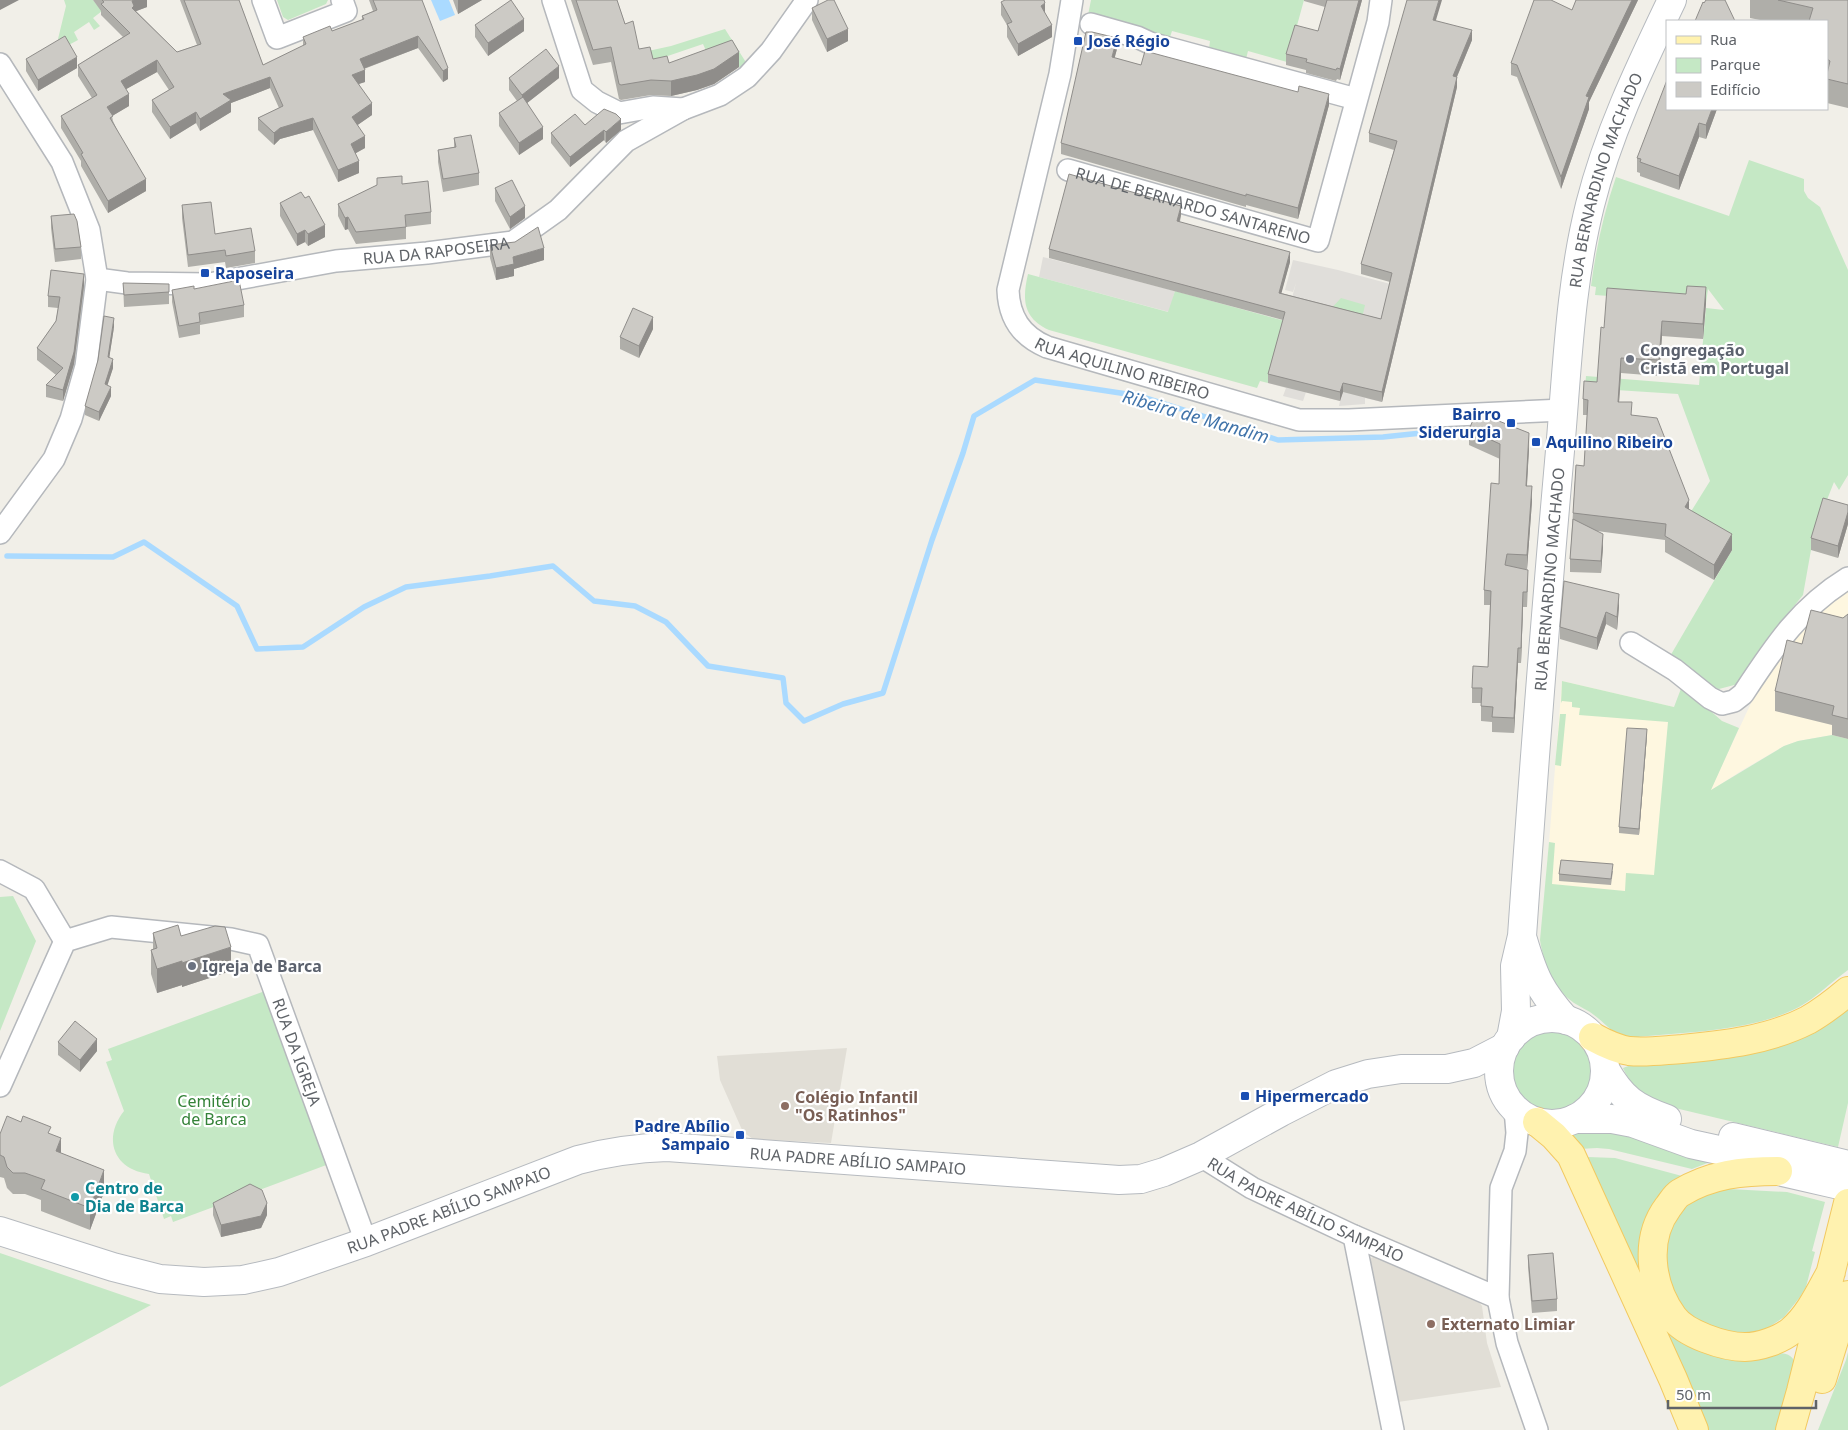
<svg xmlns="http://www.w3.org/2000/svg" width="1848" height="1430" viewBox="0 0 1848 1430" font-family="'Noto Sans',sans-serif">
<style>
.commercial{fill:#fef7e0}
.industrial{fill:#e0deda}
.education{fill:#e1ded6}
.green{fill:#c5e8c5}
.water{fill:#aadaff}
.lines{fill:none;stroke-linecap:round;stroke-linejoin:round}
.stream{stroke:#aadaff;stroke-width:5.5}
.street-casing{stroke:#b5b8bc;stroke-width:24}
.secondary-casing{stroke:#b6babf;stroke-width:30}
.primary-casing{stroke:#f2c960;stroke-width:30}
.street{stroke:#fff;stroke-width:21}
.secondary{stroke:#fff;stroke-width:28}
.primary{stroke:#fff2af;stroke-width:28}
.wall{fill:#afaea9}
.shaded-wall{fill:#8f8d8a}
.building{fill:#cccac5;stroke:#8f8d8a}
.transit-dot{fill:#1a4fb4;stroke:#fff;stroke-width:2}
.worship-dot{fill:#6b7280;stroke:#fff;stroke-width:2}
.education-dot{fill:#8d6e63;stroke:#fff;stroke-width:2}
.culture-dot{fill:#0f9aa8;stroke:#fff;stroke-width:2}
.labels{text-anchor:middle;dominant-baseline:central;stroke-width:4.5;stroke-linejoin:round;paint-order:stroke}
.transit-label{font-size:16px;font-weight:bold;fill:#164399;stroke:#fff;text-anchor:start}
.street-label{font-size:16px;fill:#5f6368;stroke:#fff}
.worship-label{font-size:16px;font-weight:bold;fill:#5b616d;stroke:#fff;text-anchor:start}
.education-label{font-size:16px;font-weight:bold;fill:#785e54;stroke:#fff;text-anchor:start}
.park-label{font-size:16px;fill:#348238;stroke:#fff}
.culture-label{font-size:16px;font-weight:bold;fill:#0d838f;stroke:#fff;text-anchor:start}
.water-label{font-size:18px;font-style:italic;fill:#4174aa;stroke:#fff}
</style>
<rect width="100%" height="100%" fill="#f1efe8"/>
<path class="commercial" d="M1848 591V739L1832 735 1798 741 1784 746 1741 771 1710 791 1759 686 1784 649 1818 611Z
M1562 681 1674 707 1722 722 1623 960 1544 905Z"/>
<path class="industrial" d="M1043 257 1175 291 1169 312 1039 277Z
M1293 260 1338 270 1409 289 1382 402 1365 398V404L1339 406 1340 401 1306 392 1303 401 1283 396 1286 388 1268 383 1290 305 1296 283 1293 292 1285 290Z"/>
<path class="education" d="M847 1048 831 1143 753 1139 743 1132 720 1080 717 1056Z
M1376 1255 1478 1301 1482 1306 1487 1343 1501 1387 1391 1403 1365 1262Z"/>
<path class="green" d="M64 0H93L102 11 93 18 100 26 94 30 89 22 74 32 78 40 63 48 58 39 66 6Z
M277 0H328L326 4 288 20 283 17Z
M1091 0H1304L1287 62 1248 51 1246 59 1209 49 1210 41 1172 31 1170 37 1088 15Z
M725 29 747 64 742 71 732 55 712 64 703 44 650 62 648 51 671 46Z
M1749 160 1804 179V191L1808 198 1820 207 1848 270V475L1839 490 1834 482 1823 510 1811 550 1803 595 1781 622 1738 684 1719 689 1709 686 1669 658 1732 550 1687 518 1710 481 1678 394 1585 388 1586 376 1699 385 1706 308 1724 310 1708 289 1706 303 1595 295 1596 287 1591 286C1596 248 1604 212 1616 177L1729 216Z
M1028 274 1168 312 1175 291 1285 321 1268 383 1260 381 1257 388 1049 330C1023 318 1022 300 1028 274Z
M1341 298 1365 305 1361 323 1326 314Z
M1562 681 1674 707 1682 686 1722 721 1739 728 1711 790 1784 746 1798 741 1832 735 1848 739V970C1831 982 1817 997 1799 1007 1753 1031 1688 1032 1637 1037 1614 1038 1610 1027 1594 1015 1588 1010 1580 1007 1574 1003 1553 988 1544 965 1540 940L1549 842 1555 843 1552 884 1625 891 1626 873 1654 875 1668 722 1579 715 1580 708 1572 707V702L1562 701 1561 703Z
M1560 714H1566L1561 766 1555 765Z
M13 896 36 941 0 1031V897Z
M265 991 329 1164 173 1222 171 1216 164 1219 149 1174C114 1170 102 1139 124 1111L106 1062 112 1060 108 1049Z
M1848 1003V1103L1838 1147 1675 1108C1651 1098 1634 1093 1623 1068L1631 1065 1632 1059Z
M1511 1071a40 40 0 1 1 80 0a40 40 0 1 1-80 0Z
M1605 1129 1715 1160 1692 1169 1609 1149 1597 1148 1579 1149 1568 1135 1579 1132Z
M1588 1157 1615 1158 1682 1176 1668 1189 1653 1304 1776 1353C1785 1353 1791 1354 1795 1362L1778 1430H1706L1583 1158Z
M1729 1189 1787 1192 1825 1202 1812 1251 1815 1252 1806 1287 1800 1297 1784 1317 1763 1331 1750 1335 1721 1332 1685 1314 1665 1279V1236L1689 1201 1712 1192Z
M0 1253 151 1305 0 1387Z
M1848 1352V1430H1818L1846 1360Z"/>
<path class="water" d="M431 0H449L455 15 440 21Z"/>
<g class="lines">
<path class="stream" d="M7 556 113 557 144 542 237 606 257 649 303 647 364 607 406 587 490 576 553 566 594 601 635 606 666 622 708 666 783 678 786 703 804 721 843 704 883 693 932 540 963 453 974 416 1035 380 1140 396 1278 440 1383 437 1460 429"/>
<g class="street-casing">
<g id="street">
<path d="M263 0 277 38 346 11 342 0"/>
<path d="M553 0 582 90 597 102 619 113 653 107 683 109"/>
<path id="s1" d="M1072 0 1060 74 1008 290C1009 317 1021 336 1047 347L1299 420H1349L1563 410"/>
<path d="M1091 24 1137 37 1150 43 1356 99"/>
<path d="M0 64 62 162 89 230 97 279 86 366 71 419 54 459 0 533"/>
<path id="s2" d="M1068 170 1318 241 1378 22 1381 0"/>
<path id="s3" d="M97 279 127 283 209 284 336 261 427 253 513 242 558 210 626 141 683 109 720 95 747 77 771 51 807 0"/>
<path d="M1631 643 1675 670 1710 698 1722 704 1734 701 1743 694C1774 647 1799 608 1848 578"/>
<path d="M0 871 34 889 65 941"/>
<path id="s4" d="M0 1086 65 941 111 927 231 939 258 945 366 1242"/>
<path d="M1515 1109 1517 1133 1515 1151 1501 1188 1498 1298 1507 1343 1537 1430"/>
<path id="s5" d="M1201 1156 1252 1188 1354 1236 1498 1298"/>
<path d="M1354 1236 1393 1430"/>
</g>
</g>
<g class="secondary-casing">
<g id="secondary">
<path d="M1523 940C1534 977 1540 991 1566 1020"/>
<circle cx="1552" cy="1071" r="53"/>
<path id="s6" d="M1511 1038 1516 1011 1515 966 1522 936C1533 778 1545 620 1559 462 1567 376 1569 289 1590 205 1608 133 1640 67 1672 0"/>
<path d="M1605 1069C1622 1099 1635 1108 1667 1119"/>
<path d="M1574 1119H1612L1633 1123 1691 1144 1746 1156 1778 1171 1848 1187"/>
<path d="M1733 1137 1848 1165"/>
<path id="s7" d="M0 1231 113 1267 160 1279 204 1282 243 1280 279 1272 366 1242 578 1160C608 1152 636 1148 667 1147L1119 1180 1141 1179 1164 1172 1201 1156 1281 1112 1336 1084 1368 1074 1401 1069H1447L1474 1063 1505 1047"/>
</g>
</g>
<g class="primary-casing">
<path id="primary" d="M1593 1037C1604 1043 1616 1049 1629 1051 1646 1053 1665 1050 1682 1049 1725 1045 1769 1040 1808 1020 1822 1012 1835 1002 1848 991
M1537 1122 1554 1136 1571 1155 1673 1379 1694 1430
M1778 1171C1743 1171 1711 1174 1680 1193 1675 1196 1672 1202 1668 1207 1644 1239 1650 1285 1673 1317 1685 1334 1724 1347 1745 1347 1759 1347 1780 1340 1791 1331 1809 1316 1820 1292 1831 1272
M1822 1379 1848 1295
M1790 1430 1801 1391 1848 1203"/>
</g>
<use href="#street" class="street"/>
<use href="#secondary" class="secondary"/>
<use href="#primary" class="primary"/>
</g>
<path class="wall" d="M93 0H147V7L136 11 177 52 197 45 180 0H239L263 65 303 46V37L332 31 362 20V16L373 11 369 0H422L448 79 443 82 418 48 364 69 365 82 359 84 372 115 357 125 365 148 355 153 359 173 338 182 313 130 280 139 274 145 258 130V118L279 108 270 88 231 103V112L200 131 196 123 170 139 152 112V100L169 90 157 72 126 89 129 106 112 116 113 121 146 191 108 213 81 166V161L61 128V116L92 98 78 76V65L123 37 101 15V11Z
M453 0H482L458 14Z
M571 0H617L625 24 639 49 653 59 669 63 739 67 714 84 697 90 671 96 651 95 621 100 619 99 611 62 593 65Z
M1304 0H1362L1340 80 1337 79 1336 81 1306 73V70L1286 65V54L1318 31 1325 7 1304 1Z
M1576 0H1638L1589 102V109L1561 189 1517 77 1511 75V63L1572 10Z
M1750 0H1848V108L1827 103V21H1765L1750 18Z
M1001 2 1045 14 1052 37 1018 56 1007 37V25L1001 15Z
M812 8 848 41 827 52 812 20Z
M1436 21 1472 40 1457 77V87L1382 402 1343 392 1340 401 1268 383V374L1283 320 1049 258V249L1181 215 1180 222 1290 262 1281 293 1381 319 1390 282 1361 274V264L1394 150 1369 142V133Z
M475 25 524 31 488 56 475 37Z
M1117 49 1114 58 1141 65 1329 105 1298 219 1246 205V207L1061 154V143Z
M26 59 77 68 38 91 26 71Z
M509 78H559L527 103 543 139 519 155 499 126V113L517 101 509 90Z
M1717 109 1706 139 1699 137 1679 190 1640 176V173L1637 172V158Z
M585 125 621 130 606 143 604 140 570 167 551 143V133Z
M454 138 479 173V185L443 192 438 162V150L454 147Z
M377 178 431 212V224L406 227V239L356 244 348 229 345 230 338 216V204L377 185Z
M495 188 525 218 510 229 495 201Z
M280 203 325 237 308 246 305 242 297 246 280 216Z
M182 205 215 234 255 251V263L226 268 225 262 188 267 182 218Z
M51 216 81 247V259L55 262 51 228Z
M490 245 544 260 514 269V276L496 280 490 258Z
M123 283 169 292V304L124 307Z
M84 286 74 364 63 401 46 397V385L56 375 37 360V348L56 321 58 308 48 307V296Z
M172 290 244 305V317L200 325V334L179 338 172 302Z
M1706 303 1703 339 1662 336 1659 376 1621 373 1619 402 1632 415 1689 509 1732 550 1714 580 1665 552V540L1597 531 1603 547 1601 573 1570 572V559L1576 465 1584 466 1587 415H1583V399L1597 382 1604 328Z
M114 327 109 358 113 368 107 385 111 396 99 421 85 415V406Z
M653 329 639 358 620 349V337Z
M1469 430 1529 448 1527 486 1532 501 1527 569H1523L1528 585 1527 607H1523L1521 663H1518L1514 733 1492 732V722L1481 721V703H1472V688L1488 667 1490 605H1484V590L1499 484 1500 459 1469 445Z
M1848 505V524L1838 558 1811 550V538Z
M1619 606 1617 630 1606 624 1597 650 1560 639V627Z
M1848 614V739L1832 735V725L1775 711V691L1802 644 1843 618Z
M1647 735 1639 835 1619 833V827Z
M1613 871 1611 885 1559 881V874Z
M153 933 181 936 231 971 182 987V985L157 993 151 974V950H153Z
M58 1042 97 1051 80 1072 58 1055Z
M0 1134H51L61 1153 104 1192 90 1230 41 1211V1200L25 1194H13L7 1188 4 1178 0 1177Z
M213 1203 267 1215 261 1228 221 1237 213 1215Z
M1528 1255 1557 1299V1311L1532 1313 1528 1267Z"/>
<path class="shaded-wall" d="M0 0H19L0 10Z
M134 0H147V7L134 12 132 19V1Z
M458 0H482L458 14Z
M1359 0H1362L1340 80V69Z
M1439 0H1442L1433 30V20Z
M1632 0H1638L1589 102V109L1561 189V177L1586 96Z
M1045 3V15L1041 6Z
M524 19V31L488 56V43Z
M1052 25V37L1018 56V44Z
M848 29V41L827 52V39Z
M1472 30V40L1453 86V76Z
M418 36V48L360 70V59Z
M1117 38V49L1112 68V57Z
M739 52V67L714 84 697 90 671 96V81Z
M77 57V68L38 91V80Z
M157 60V72L121 92V81Z
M559 66V78L522 107V95Z
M448 68V79L443 82V71Z
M365 70V82L352 86V75Z
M270 77V88L231 103V112L200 131V119L223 94Z
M1457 77V87L1382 402V392Z
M129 94V106L107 119V107Z
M1329 94V105L1298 219V208Z
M372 103V115L352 129V117Z
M1712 109H1717L1706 139V125Z
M196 112V123L170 139V127Z
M313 118V130L280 139 274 145V133L280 128Z
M621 119V130L606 143V132Z
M1699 123V137L1679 190V176Z
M543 127V139L519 155V143Z
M604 130V140L570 167V157Z
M365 136V148L351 156V144Z
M359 161V173L338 182V170Z
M146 179V191L108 213V201Z
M525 206V218L510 229V217Z
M1181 206V215L1177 231V221Z
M348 217V229L345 230V218Z
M325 225V237L308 246V234Z
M305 230V242L297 246V234Z
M544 248V260L514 269V276L496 280V268L513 257Z
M1290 252V262L1279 302V293Z
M84 274V286L74 364 63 401V390Z
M1706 287V303L1703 339V324Z
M653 317V329L639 358V346Z
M114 318V327L108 366V357Z
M1662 321V336L1659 376V360Z
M1621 358V373L1618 418V402Z
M113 359V368L105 393V384Z
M1343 383V392L1340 401V392Z
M111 387V396L99 421V412Z
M1529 433V448L1526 500V486Z
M1532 486V501L1527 569V555Z
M1689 500V516L1685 507Z
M1848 512V524L1838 558V546Z
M1603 534V547L1601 573V561Z
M1732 534V550L1714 580V565Z
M1523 592V607L1521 663V648Z
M1619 594V606L1617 630V617Z
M1606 612V624L1597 650V638Z
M1518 648V663L1514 733V718Z
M1647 729V735L1639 835V829Z
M231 947V971L182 987V963Z
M182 961V985L157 993V969Z
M97 1039V1051L80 1072V1060Z
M61 1138V1159L56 1151Z
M104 1170V1192L90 1230V1208Z
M267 1203V1215L261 1228 221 1237V1225Z"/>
<path class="building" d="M102 0H134L132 1 134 6 132 8 177 52 201 44 184 0H239L263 65 306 44 303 37 330 26 332 31 364 19 362 16 377 10 373 0H422L448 68 443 71 418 36 360 59 365 70 352 75 372 103 352 117 365 136 351 144 359 161 338 170 313 118 280 128 274 133 258 118 283 106 270 77 223 94 231 100 200 119 196 112 170 127 152 100 174 87 157 60 121 81 129 94 107 107 113 116 110 118 146 179 108 201 81 154 83 153 61 116 97 95 78 65 130 33 101 4 104 2Z
M511 0 524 19 488 43 475 25Z
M576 0H617L625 24 633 21 639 49 650 47 653 59 667 56 669 63 732 40 739 52 714 69 697 75 671 81 651 80 621 85 619 84 611 47 593 50Z
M828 0H834L848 29 827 39 812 8Z
M1005 0H1044L1045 3 1041 6 1052 25 1018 44 1007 24 1012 22 1001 2Z
M1327 0H1359L1340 69 1337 68 1336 70 1306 62 1307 59 1286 54 1295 25 1318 31Z
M1407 0H1439L1433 20 1472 30 1453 76 1457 77 1382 392 1343 383 1340 392 1268 374 1285 312 1049 249 1069 174 1181 206 1177 221 1290 252 1279 293 1381 319 1392 273 1361 264 1397 141 1369 133Z
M1534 0H1551L1572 10 1576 0H1632L1586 96 1589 97 1561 177 1517 65 1511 63Z
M1706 0H1725L1735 21H1695L1703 2 1704 3Z
M1778 0H1848V84L1827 79V74L1830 61 1827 59V21H1809L1813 8Z
M1086 32H1092L1117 38 1112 57 1141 65 1145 51 1298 92 1299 86 1329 94 1298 208 1246 194V196L1061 143Z
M65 36 77 57 38 80 26 59Z
M546 49 559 66 522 95 509 78Z
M1667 80V109H1712L1706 125 1699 123 1679 176 1640 162 1641 159 1637 158Z
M523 97 543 127 519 143 499 113Z
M604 109 616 114 621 119 606 132 604 130 570 157 551 133 575 114 585 125Z
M471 135 479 173 443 179 438 150 456 147 454 138Z
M402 176V184L428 181 431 212 405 215 406 227 356 232 348 217 345 218 338 204 377 185V178Z
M512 180 525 206 510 217 495 188Z
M301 192 305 198 309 196 325 225 308 234 305 230 297 234 280 203Z
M211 202 215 234 251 228 255 251 226 256 225 250 188 255 182 205Z
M74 214 77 221 81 247 55 249 51 216Z
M538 227 544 248 513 257 514 264 496 268 490 245 515 242Z
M51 270 84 274 74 352 63 390 46 385 63 368 37 348 56 321 60 297 48 296Z
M239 280 244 305 199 313 200 322 179 326 172 290 194 286V289Z
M123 283 169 284V292L124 295Z
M1687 286 1706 287 1703 324 1662 321 1659 360 1621 358 1618 402H1632L1631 415 1657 418 1689 500 1685 507 1732 534 1714 565 1665 536 1666 524 1573 513 1576 465 1584 466 1588 400 1583 399 1584 381 1597 382 1601 327 1604 328 1607 288 1686 294Z
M633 308 653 317 639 346 620 337Z
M104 316 114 318 108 357 113 359 105 384 111 387 99 412 85 406 98 360Z
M1476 412 1529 433 1526 486H1532L1527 555 1507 554 1505 565 1528 570 1527 592H1523L1521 648H1518L1514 718 1492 717 1493 707 1481 706 1482 688H1472L1473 666 1488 667 1491 591 1484 590 1491 483 1499 484 1500 444 1469 430Z
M1823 498 1848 505V512L1838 546 1811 538Z
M1573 519 1603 534 1601 561 1570 559Z
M1564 581 1619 594 1617 617 1606 612 1597 638 1560 627Z
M1811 610 1843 618 1848 614V719L1832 715 1834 706 1775 691 1787 640 1802 644Z
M1627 728 1647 729 1639 829 1619 827Z
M1561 860 1613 864 1611 879 1559 874Z
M178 925 181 936 215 926 225 927 231 947 182 963V961L157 969 151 950 157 948 153 933Z
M75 1021 97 1039 80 1060 58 1042Z
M7 1116 21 1122 23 1116 51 1127 48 1133 61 1138 56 1151 104 1170 90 1208 41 1189 45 1180 25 1173H13L7 1167 4 1157 0 1155V1134Z
M250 1184 262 1190 267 1203 261 1216 221 1225 213 1203Z
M1553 1253 1557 1299 1532 1301 1528 1255Z"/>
<g class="transit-dot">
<rect x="1073" y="36" width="10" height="10" rx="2.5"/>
<rect x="200" y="268" width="10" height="10" rx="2.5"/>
<rect x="1506" y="418" width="10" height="10" rx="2.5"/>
<rect x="1531" y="437" width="10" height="10" rx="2.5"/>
<rect x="1240" y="1091" width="10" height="10" rx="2.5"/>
<rect x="735" y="1130" width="10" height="10" rx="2.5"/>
</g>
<g class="worship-dot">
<circle cx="1630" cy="359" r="5"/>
<circle cx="192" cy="966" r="5"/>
</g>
<g class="education-dot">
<circle cx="785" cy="1106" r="5"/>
<circle cx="1431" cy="1324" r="5"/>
</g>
<circle class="culture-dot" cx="75" cy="1197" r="5"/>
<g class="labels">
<g class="transit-label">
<text x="1088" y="41">José Régio</text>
<text x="215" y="273">Raposeira</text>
<text x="1501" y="414" text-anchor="end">Bairro<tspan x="1501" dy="18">Siderurgia</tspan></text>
<text x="1546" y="442">Aquilino Ribeiro</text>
<text x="1255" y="1096">Hipermercado</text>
<text x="730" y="1126" text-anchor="end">Padre Abílio<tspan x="730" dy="18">Sampaio</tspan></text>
</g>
<g class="street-label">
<text stroke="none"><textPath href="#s6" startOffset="866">RUA BERNARDINO MACHADO</textPath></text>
<text stroke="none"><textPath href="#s2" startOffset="130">RUA DE BERNARDO SANTARENO</textPath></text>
<text stroke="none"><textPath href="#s3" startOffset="342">RUA DA RAPOSEIRA</textPath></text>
<text stroke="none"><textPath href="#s1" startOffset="449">RUA AQUILINO RIBEIRO</textPath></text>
<text stroke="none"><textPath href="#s6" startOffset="461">RUA BERNARDINO MACHADO</textPath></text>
<text stroke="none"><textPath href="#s4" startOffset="469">RUA DA IGREJA</textPath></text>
<text stroke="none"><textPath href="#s7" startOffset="888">RUA PADRE ABÍLIO SAMPAIO</textPath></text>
<text stroke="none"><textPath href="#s5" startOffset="118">RUA PADRE ABÍLIO SAMPAIO</textPath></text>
<text stroke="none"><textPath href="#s7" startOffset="468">RUA PADRE ABÍLIO SAMPAIO</textPath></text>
</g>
<g class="worship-label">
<text x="1640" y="350">Congregação<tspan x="1640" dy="18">Cristã em Portugal</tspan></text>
<text x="202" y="966">Igreja de Barca</text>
</g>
<g class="education-label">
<text x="795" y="1097">Colégio Infantil<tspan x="795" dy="18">"Os Ratinhos"</tspan></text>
<text x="1441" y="1324">Externato Limiar</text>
</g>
<g class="park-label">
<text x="214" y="1101">Cemitério<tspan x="214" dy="18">de Barca</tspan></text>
</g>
<g class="culture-label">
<text x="85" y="1188">Centro de<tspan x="85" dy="18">Dia de Barca</tspan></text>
</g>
<g class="water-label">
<text transform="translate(1196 416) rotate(16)">Ribeira de Mandim</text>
</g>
</g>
<rect x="1666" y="20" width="162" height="90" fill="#ffffff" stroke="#bfc1c3"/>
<rect x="1676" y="36" width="25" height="8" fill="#fff2af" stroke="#bfc1c3"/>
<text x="1710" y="45" font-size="15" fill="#5f6368">Rua</text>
<rect x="1676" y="58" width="25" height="15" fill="#c5e8c5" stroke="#bfc1c3"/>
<text x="1710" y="70" font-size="15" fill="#5f6368">Parque</text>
<rect x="1676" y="82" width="25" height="15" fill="#cccac5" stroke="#bfc1c3"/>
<text x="1710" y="95" font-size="15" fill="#5f6368">Edifício</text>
<path d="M1668 1400v8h148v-8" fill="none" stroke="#5f6368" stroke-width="2.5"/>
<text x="1676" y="1400" font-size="15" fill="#5f6368" stroke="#ffffff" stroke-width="4" paint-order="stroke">50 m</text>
</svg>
